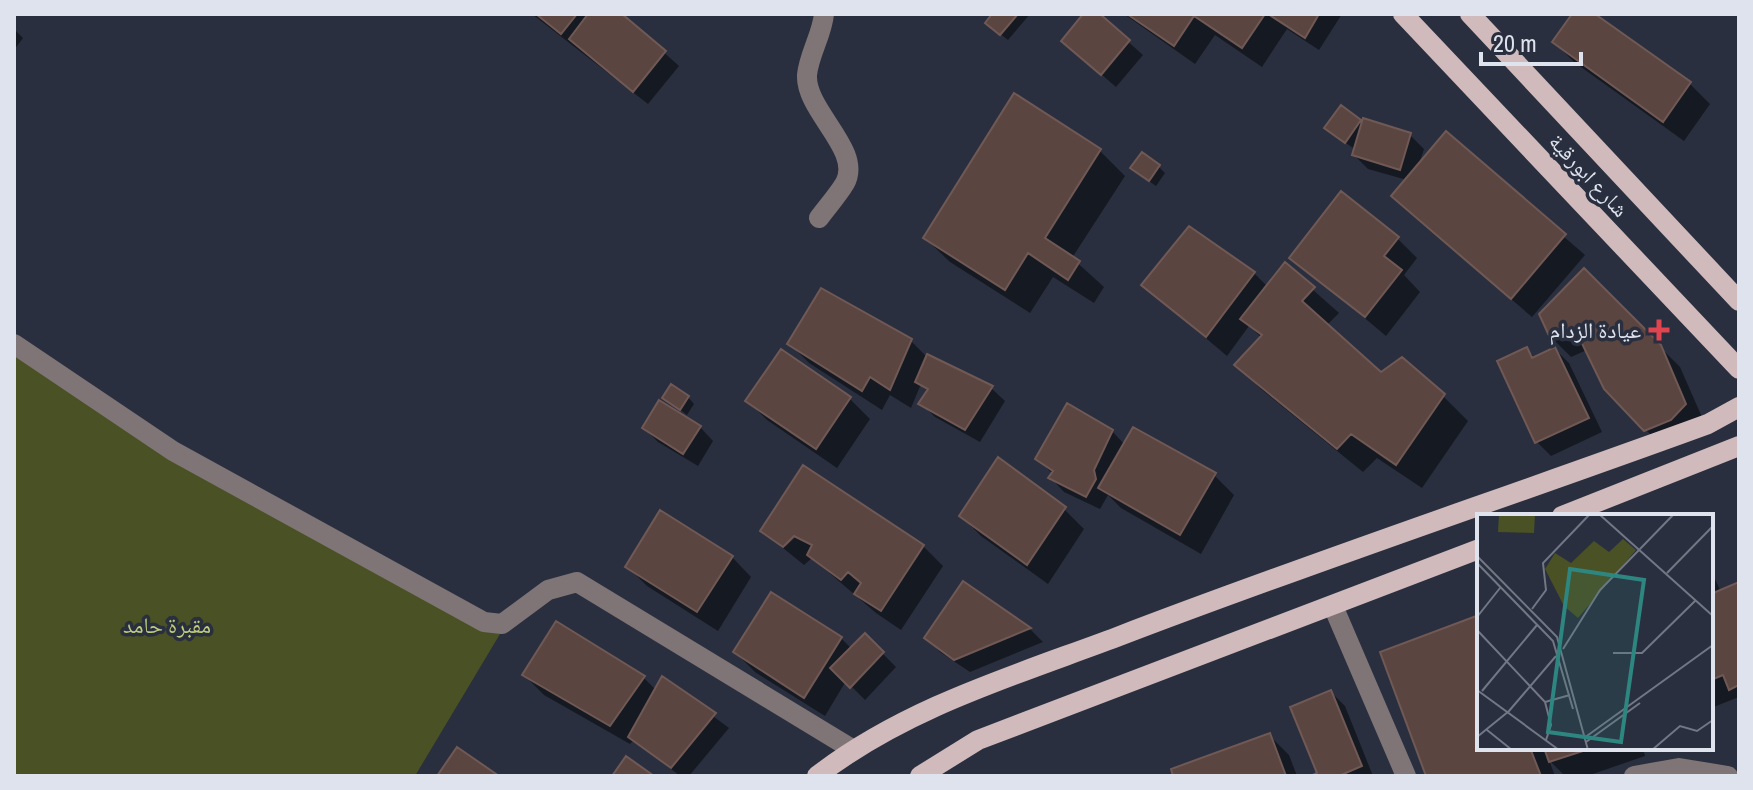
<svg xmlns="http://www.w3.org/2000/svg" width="1753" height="790" viewBox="0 0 1753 790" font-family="'Archivo Narrow','Noto Naskh Arabic',sans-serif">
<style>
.green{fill:#495125}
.shadow{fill:#0007;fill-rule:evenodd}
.building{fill:#5a4541;stroke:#705955;stroke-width:2}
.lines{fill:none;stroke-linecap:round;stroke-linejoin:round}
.minor{stroke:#807576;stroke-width:20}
.major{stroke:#d1babc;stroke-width:20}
.health-dot{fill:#e0444e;stroke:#292f3f;stroke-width:3}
.labels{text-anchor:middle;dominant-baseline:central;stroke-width:7;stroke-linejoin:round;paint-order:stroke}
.street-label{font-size:22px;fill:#dfe3ee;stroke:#292f3f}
.poi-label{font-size:22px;fill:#dfe3ee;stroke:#292f3f;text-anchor:end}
.park-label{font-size:22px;fill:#bfcd7d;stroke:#292f3f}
.inset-road{fill:none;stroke:#727785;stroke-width:2}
.view{fill:#2e8681;fill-opacity:0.15;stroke:#2e8681;stroke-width:4}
.inset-edge{fill:none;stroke:#dfe3ee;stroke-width:4}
</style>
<rect width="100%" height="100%" fill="#292f3f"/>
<path class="green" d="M14 346 155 445 500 634 415 776H14Z"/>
<path class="shadow" d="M532 14H621L679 66 648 104Z
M995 14H1030L1008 40 994 29Z
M1086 14H1097L1143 55 1116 87 1063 41Z
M1124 14H1342L1319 50 1287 29 1262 67 1215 35 1195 64Z
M1574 14H1592L1690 84 1710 104 1684 141 1574 62 1554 42Z
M14 29 23 38 14 50Z
M1360 121 1410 135 1424 149 1418 167 1446 134 1585 255 1532 317 1414 216 1407 180 1368 169 1354 155 1356 150 1333 134Z
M1100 151 1125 176 1072 258 1104 287 1094 303 1053 277 1030 313 950 262 925 238Z
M1159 167 1165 173 1156 186 1139 174Z
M1397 238 1417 258 1404 275 1420 292 1386 336 1292 257Z
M1285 265 1339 313 1326 326 1381 374 1443 396 1468 421 1422 488 1377 458 1363 472 1262 390 1237 365 1262 338 1249 326 1227 356 1143 285 1254 273 1268 287Z
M1584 271 1680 367 1705 424 1691 439 1666 450 1646 430 1587 350 1571 357 1551 337Z
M911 341 926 356 991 388 1005 401 980 442 935 417 921 403 928 392 921 384 911 408 890 395 882 410 809 363 789 343Z
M1526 349 1536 359 1555 349 1569 363 1602 432 1551 456 1537 442 1500 362Z
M781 352 850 399 870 419 837 468 767 420 747 400Z
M688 397 694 404 687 415 665 398Z
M700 427 713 441 698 466 658 442 644 428Z
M1112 431 1125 445 1214 475 1234 495 1201 554 1121 508 1108 495 1100 509 1064 492 1051 478 1053 474 1037 459Z
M804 468 923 546 943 566 901 630 876 613 812 558 804 565 762 531ZM800 528 802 531 785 547V542Z
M1064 509 1084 529 1048 584 981 536 961 516Z
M732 557 751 577 718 631 647 586 627 566Z
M1711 570 1721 592 1739 585V697L1711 708Z
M963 584 1030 629 1043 642 970 672 940 652 927 638Z
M1479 617V748H1643L1645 756 1587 776H1565L1549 760 1555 776H1428Z
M865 636 896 667 865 700 846 681 825 716 755 672 735 652 841 638 852 649Z
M524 675 643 677 656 690 663 679 729 728 689 776H680L634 740 630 744 544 695Z
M1331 692 1345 706 1373 776H1316L1320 774Z
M1269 735 1289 755 1297 776H1175Z"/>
<path class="building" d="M536 14H577L561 34Z
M588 14H622L666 51 633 92 569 39Z
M992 14H1018L1000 35 985 23Z
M1083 14H1100L1130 40 1101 75 1061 41Z
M1127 14H1265L1242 48 1194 16 1174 46Z
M1268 14H1319L1305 38Z
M1572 14H1595L1691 82 1663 122 1552 42Z
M1014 93 1101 149 1045 238 1080 261 1068 280 1028 253 1005 290 923 238Z
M1341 105 1361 120 1345 143 1324 128Z
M1363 118 1411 133 1400 170 1352 155Z
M1446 131 1566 234 1511 299 1391 196Z
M1142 152 1160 165 1149 181 1130 168Z
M1341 191 1399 237 1384 256 1402 270 1365 317 1289 258Z
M1189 226 1255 272 1206 337 1141 285Z
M1285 262 1315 287 1302 301 1381 372 1402 357 1445 394 1396 465 1351 434 1337 449 1234 365 1262 335 1240 319Z
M1584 268 1661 345 1686 404 1671 420 1644 431 1604 389 1574 327 1550 338 1539 314Z
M821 288 912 339 890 390 870 377 862 391 787 344Z
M1527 347 1532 358 1555 347 1589 418 1535 443 1497 361Z
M781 349 851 397 816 449 745 401Z
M927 354 993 386 965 430 918 404 928 389 915 382Z
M671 384 689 396 680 410 662 398Z
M659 400 701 426 683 454 642 428Z
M1067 403 1113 430 1094 470 1096 479 1086 497 1048 478 1053 471 1035 459Z
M1133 427 1216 473 1180 535 1098 488Z
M998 457 1066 507 1027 565 959 516Z
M803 465 924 545 881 611 854 594 861 583 848 572 841 580 807 555 812 545 794 536 783 547 760 531Z
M660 510 733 556 697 612 625 567Z
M963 581 1031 628 954 660 924 638Z
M1739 582V685L1729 690 1723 675 1711 680V594Z
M771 592 842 637 804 698 733 652Z
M1479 615V748H1530L1541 776H1426L1380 652Z
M556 621 645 676 610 726 522 675Z
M865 633 884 652 850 688 830 668Z
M662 676 716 713 671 768 628 737Z
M1331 690 1362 766 1339 776H1311L1317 773 1290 707Z
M1270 733 1286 776H1173L1171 769Z
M457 747 499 776H437Z
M1544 748H1592L1549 762Z
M626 756 654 776H612Z"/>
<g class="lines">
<path class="minor" d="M819 218C827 207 838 195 845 183 863 150 805 111 807 75 809 54 822 35 824 14
M14 344 173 451 484 622 502 624 548 590 577 582 852 749
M1333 606 1406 776
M1634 776 1679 768 1728 776"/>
<path class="major" d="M1403 14 1739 369
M1470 14 1739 301
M1562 516 1739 446
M817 776C905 708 1013 676 1117 637 1312 562 1511 496 1708 424L1739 407
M920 776 978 740 1479 549"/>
</g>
<path class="health-dot" d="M1655 318h8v8h8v8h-8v8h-8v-8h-8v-8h8z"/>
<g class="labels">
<g class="street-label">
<text transform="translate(1589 175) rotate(47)">شارع ابورقية</text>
</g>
<g class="poi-label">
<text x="1641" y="330">عيادة الزدام</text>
</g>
<g class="park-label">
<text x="167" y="625">مقبرة حامد</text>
</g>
</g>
<g transform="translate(1477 514)">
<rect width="236" height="236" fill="#292f3f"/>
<path d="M22 0H58L57 19 21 18ZM146 25 159 36 101 104 87 92 68 55 78 39 94 49 117 27 132 38Z" fill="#495125"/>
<path class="inset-road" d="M122 0 236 102M0 42 80 123 111 236M0 49 76 127 96 195M190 59 236 12M55 95 69 76 66 49 113 0M0 103 23 74M0 116 68 188 74 211 69 226M86 135 123 76 197 0M136 139H165L218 87M0 176 82 236M5 177 60 111M68 188 93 181M10 216 35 236M0 223 32 197 79 142M107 224 236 131M109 228 163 189M175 236 203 212 220 217 236 206"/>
<path class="view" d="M93 55 167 66 144 228 71 218Z"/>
<rect width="236" height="236" class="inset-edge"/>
</g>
<rect width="1753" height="790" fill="none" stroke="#dfe3ee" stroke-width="32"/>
<path d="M1481 52v12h100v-12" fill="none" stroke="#dfe3ee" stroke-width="4"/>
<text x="1493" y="52" font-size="24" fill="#dfe3ee" stroke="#292f3f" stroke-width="6" paint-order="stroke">20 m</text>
</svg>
